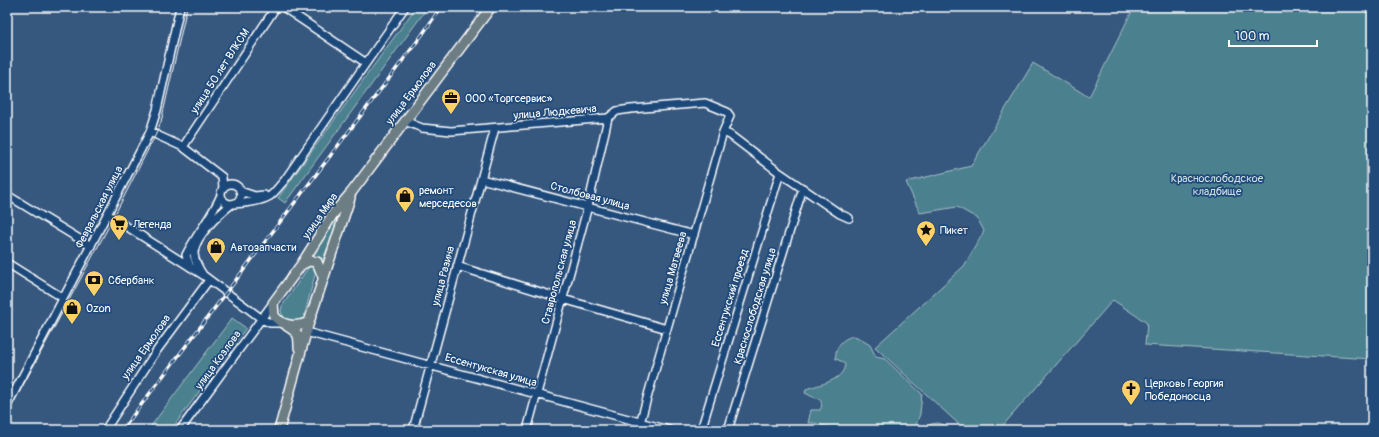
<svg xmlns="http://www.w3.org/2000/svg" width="1379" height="437" viewBox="0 0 1379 437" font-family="Pangolin,sans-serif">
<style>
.green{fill:#4c818e;stroke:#a6c0c6}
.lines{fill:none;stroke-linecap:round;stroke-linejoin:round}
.minor-casing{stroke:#fff;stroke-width:10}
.major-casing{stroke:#fff;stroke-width:12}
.minor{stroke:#1f4a7a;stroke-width:7}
.major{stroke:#6d7d84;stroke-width:9}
.tram{stroke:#fff;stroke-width:1}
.rail-casing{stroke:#fff;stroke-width:3.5}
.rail{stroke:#1f4a7a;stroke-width:2;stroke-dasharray:6;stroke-linecap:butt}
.labels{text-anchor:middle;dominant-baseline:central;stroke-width:3.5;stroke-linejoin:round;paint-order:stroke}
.street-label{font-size:11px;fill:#fff;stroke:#1f4a7a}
.poi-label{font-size:11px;fill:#fff;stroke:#1f4a7a;text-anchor:start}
.park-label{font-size:11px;fill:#d2e0e3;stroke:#1f4a7a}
</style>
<rect width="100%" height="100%" fill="#36577e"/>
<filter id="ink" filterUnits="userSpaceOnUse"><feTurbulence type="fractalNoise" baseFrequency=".025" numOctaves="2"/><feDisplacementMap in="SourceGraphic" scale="8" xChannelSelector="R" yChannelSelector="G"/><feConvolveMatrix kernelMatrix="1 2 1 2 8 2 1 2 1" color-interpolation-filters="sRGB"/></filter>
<g filter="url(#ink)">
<path class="green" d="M416 7H428L285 203 278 198Z
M1134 7H1372V359L1145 345 1147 323 1113 300 999 430H965L875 347 964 266 984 231 977 218 957 207 920 213 906 182 971 166 1033 63 1089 97Z
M344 208 323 259 317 256 308 258Z
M312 266 314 267 316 271 304 317 299 322 296 323 284 319 281 311 282 306 308 268Z
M232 318 246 328 171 430H148Z
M854 336 857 337 870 345 876 357 885 359 922 394 920 414 914 430H839L814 423H808L811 410H820C822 406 822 404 820 399L813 397 805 393 806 389C819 384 842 382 845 365L843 362 836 359C834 348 842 338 854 336Z
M938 423 945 425 951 430H922L931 424Z"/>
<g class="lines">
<g class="minor-casing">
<path id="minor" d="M283 7 366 63
M405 121 422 128 451 131 608 118 617 111 631 109 705 103 727 112 730 116 723 132 638 430
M150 132 183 147 222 177 223 188
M723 132 730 135 780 173 840 214 849 218
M183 147 276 7
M481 179 694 235
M221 194a10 10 0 1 1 20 0a10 10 0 1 1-20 0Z
M240 191 255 196 264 195
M7 195 91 246
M234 204C245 203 260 202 270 196 275 192 279 186 284 181L405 7
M107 214 203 275 262 319 270 323H282
M7 263 63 298
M457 266 563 299 667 329
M190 267 186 255C196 234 212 217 221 195
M203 275C199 269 195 262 194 254 194 237 219 214 232 204
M306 332 669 430
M7 406 150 132 157 110 180 7
M105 430 155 353 209 280
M180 430 273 303
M413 430 495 128
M527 430 588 206 608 118
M701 430 780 173
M728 430 803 188"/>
</g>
<g class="major-casing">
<path id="major" d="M301 265 309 261 317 262 323 277
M309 322C296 328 284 327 274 316L273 303 301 265 333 214 351 193 491 7
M287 326C299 333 299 335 299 348
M279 430 309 322 350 198"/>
</g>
<use href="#minor" class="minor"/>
<use href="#major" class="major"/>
<path class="tram" d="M7 415 109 226 156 134 161 122 187 7"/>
<g class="rail-casing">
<path id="rail" d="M122 430 422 35 441 7"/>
</g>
<use href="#rail" class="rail"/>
</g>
</g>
<defs>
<g id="office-pin" transform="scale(1)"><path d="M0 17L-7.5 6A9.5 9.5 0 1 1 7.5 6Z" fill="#ffd166" stroke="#1f4a7a"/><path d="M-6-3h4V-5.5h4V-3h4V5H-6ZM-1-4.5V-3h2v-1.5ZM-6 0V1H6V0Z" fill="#111"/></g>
<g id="shop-pin" transform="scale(1)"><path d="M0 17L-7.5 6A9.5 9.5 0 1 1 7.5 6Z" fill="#ffd166" stroke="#1f4a7a"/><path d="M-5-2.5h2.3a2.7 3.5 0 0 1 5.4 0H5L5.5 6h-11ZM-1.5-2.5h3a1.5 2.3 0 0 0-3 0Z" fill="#111"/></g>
<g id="supermarket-pin" transform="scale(1)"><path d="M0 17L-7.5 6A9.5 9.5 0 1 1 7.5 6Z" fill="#ffd166" stroke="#1f4a7a"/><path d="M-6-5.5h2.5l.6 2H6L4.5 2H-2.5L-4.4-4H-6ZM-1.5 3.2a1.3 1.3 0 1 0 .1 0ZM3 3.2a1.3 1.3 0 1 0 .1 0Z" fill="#111"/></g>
<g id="sight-pin" transform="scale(1)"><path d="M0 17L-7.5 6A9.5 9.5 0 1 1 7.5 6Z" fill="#ffd166" stroke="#1f4a7a"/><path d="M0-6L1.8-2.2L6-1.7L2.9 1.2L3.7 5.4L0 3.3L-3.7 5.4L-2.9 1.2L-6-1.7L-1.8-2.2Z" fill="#111"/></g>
<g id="bank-pin" transform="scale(1)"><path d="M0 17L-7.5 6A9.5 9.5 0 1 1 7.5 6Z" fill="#ffd166" stroke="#1f4a7a"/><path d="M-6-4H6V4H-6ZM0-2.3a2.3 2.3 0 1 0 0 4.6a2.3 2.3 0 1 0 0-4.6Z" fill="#111"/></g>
<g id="church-pin" transform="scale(1)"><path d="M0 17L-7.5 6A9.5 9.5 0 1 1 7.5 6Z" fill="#ffd166" stroke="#1f4a7a"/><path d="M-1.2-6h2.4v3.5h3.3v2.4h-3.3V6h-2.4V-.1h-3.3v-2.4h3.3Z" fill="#111"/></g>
</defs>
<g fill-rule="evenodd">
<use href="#office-pin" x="451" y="98"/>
<use href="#shop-pin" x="405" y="196"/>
<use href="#supermarket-pin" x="119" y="224"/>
<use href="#sight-pin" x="926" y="230"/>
<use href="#shop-pin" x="216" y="247"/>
<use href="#bank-pin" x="94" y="280"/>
<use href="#shop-pin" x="72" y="308"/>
<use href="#church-pin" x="1131" y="389"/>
</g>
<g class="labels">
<g class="street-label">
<text transform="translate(220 71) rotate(-57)">улица 50 лет ВЛКСМ</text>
<text transform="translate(411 93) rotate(-53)">улица Ермолова</text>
<text transform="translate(555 112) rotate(-5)">улица Людкевича</text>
<text transform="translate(590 196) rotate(15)">Столбовая улица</text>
<text transform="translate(99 207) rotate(-63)">Февральская улица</text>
<text transform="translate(320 216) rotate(-55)">улица Мира</text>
<text transform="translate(673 268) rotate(-74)">улица Матвеева</text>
<text transform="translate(559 272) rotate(-75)">Ставропольская улица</text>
<text transform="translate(443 276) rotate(-75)">улица Разина</text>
<text transform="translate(730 298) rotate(-73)">Ессентукский проезд</text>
<text transform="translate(755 306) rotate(-73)">Краснослободская улица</text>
<text transform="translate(146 347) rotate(-55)">улица Ермолова</text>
<text transform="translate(218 360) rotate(-54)">улица Козлова</text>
<text transform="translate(491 370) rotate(16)">Ессентукская улица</text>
</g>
<g class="poi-label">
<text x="465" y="98">ООО «Торгсервис»</text>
<text x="419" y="190">ремонт<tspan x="419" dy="13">мерседесов</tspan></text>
<text x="133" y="224">Легенда</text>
<text x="940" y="230">Пикет</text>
<text x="230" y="247">Автозапчасти</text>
<text x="108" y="280">Сбербанк</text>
<text x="86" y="308">Ozon</text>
<text x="1145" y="383">Церковь Георгия<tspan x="1145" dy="13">Победоносца</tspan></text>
</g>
<g class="park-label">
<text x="1217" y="178">Краснослободское<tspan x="1217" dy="13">кладбище</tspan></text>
</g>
</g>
<rect width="1379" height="437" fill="none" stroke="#1f4a7a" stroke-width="24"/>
<rect x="12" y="12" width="1355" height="413" fill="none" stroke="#fff" stroke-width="1.5" filter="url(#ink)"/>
<path d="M1229 40v6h88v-6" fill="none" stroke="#ffffff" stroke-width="2"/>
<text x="1235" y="40" font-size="12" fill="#ffffff" stroke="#1f4a7a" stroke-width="3" paint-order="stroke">100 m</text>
</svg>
